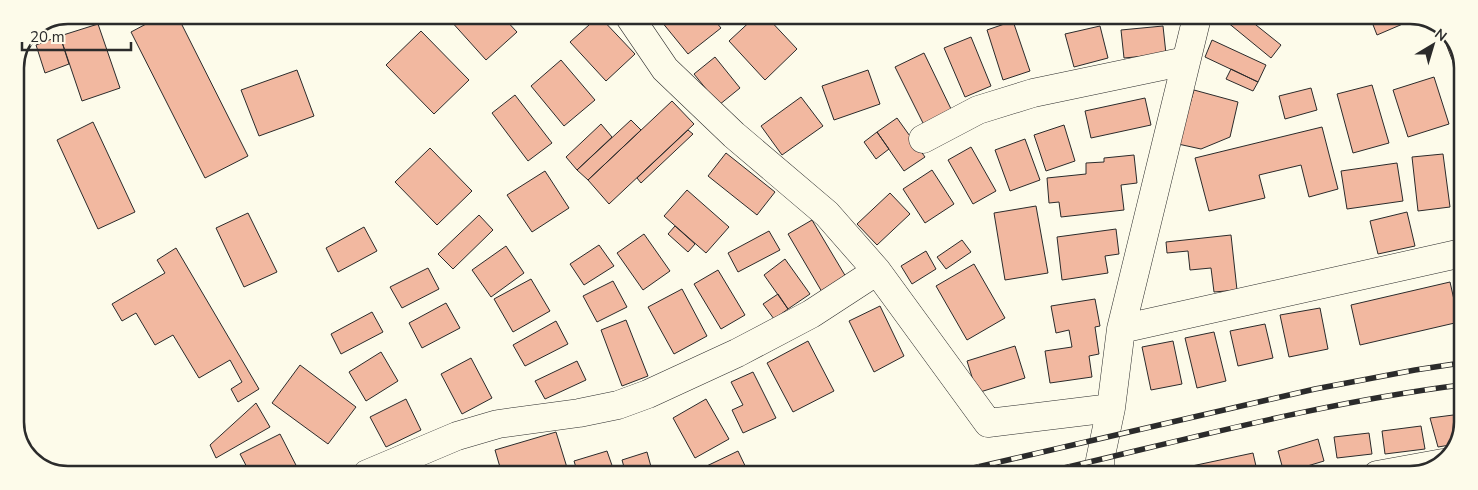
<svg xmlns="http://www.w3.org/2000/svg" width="1478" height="490" viewBox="0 0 1478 490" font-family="'Nunito Sans',sans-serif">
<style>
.building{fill:#f2b8a0;stroke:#2b2b2b}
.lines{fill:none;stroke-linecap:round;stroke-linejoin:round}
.minor-casing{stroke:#2b2b2b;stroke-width:29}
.minor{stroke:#fdfbea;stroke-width:28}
.rail-casing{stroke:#2b2b2b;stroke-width:5.5}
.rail{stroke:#fdfbea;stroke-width:4;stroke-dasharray:11;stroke-linecap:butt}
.rim{fill:none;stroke:#2b2b2b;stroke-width:2.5}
</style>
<rect width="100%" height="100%" fill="#fdfbea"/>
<path class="building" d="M163 15H177L248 156 205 178 131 32Z
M456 16H502L517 32 486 60 450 20Z
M599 16 635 54 606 81 570 42Z
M657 16H711L721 28 688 54Z
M756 16H766L797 49 765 80 729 41Z
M1037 16H1089L1039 24Z
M1221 17H1246L1281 45 1271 58Z
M1370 17H1419L1377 35Z
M1013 21 1030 71 1003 80 987 30Z
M98 24 120 88 82 101 60 36Z
M1100 26 1108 58 1074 67 1065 34Z
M1163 26 1166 54 1124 58 1121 30Z
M1440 28 1452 36 1463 64V88Z
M421 31 469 80 434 114 386 65Z
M60 36 69 64 45 73 36 45Z
M971 37 991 86 965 97 944 48Z
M1212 40 1266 65 1258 82 1205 57Z
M924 53 952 111 924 125 895 67Z
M715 57 740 88 719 105 694 74Z
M561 60 595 100 564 126 531 86Z
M1231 69 1258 82 1253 91 1226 79Z
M297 70 314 116 259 136 241 90Z
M868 70 880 104 834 120 822 86Z
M1434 77 1449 124 1408 137 1393 90Z
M1372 85 1389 143 1353 153 1337 94Z
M1311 88 1317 110 1285 119 1279 96Z
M1194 90 1238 102 1230 137 1201 149 1178 144Z
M515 95 552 143 528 161 492 113Z
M801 97 823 126 782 155 761 126Z
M1145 98 1151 125 1091 138 1085 111Z
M672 101 694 124 609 204 588 180Z
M897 118 925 157 904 171 877 132Z
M631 120 641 130 588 180 577 170Z
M93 122 135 212 98 229 57 140Z
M601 124 612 137 577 170 566 157Z
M1064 125 1075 161 1046 171 1034 135Z
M1322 127 1338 189 1309 197 1301 165 1259 175 1265 198 1209 211 1195 158Z
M688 130 693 134 641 183 637 178Z
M877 132 889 149 876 159 864 142Z
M1025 139 1040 180 1010 191 995 150Z
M971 147 996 191 973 204 948 160Z
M430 148 472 191 437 225 395 182Z
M726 153 775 192 757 215 708 176Z
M1443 154 1450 207 1418 211 1412 157Z
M1134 155 1137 183 1121 185 1124 210 1061 217 1059 202 1049 203 1047 178 1086 174V163L1104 162V158Z
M1397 163 1403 201 1347 209 1341 171Z
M932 170 954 204 925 223 903 189Z
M545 171 569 208 532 232 507 195Z
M687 190 729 227 706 253 664 216Z
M890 193 910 214 877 245 857 224Z
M1036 206 1048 273 1005 280 994 213Z
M1407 212 1415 246 1378 254 1370 221Z
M248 213 277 272 244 287 216 228Z
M479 215 493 230 453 269 438 254Z
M812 220 846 277 822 292 788 234Z
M675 226 695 244 688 252 668 234Z
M364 227 377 251 338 272 326 248Z
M1116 229 1119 254 1105 256 1108 273 1062 280 1057 237Z
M769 231 780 250 738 272 728 253Z
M644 234 670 271 643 290 617 253Z
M1231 235 1237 290 1214 292 1211 268 1190 270 1188 251 1167 253 1166 242Z
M962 240 971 252 946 269 937 257Z
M599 245 614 266 584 285 570 264Z
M506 246 524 273 491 297 472 270Z
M176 248 259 389 238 402 231 389 242 382 230 360 199 378 173 335 155 345 136 313 122 321 112 304 165 273 157 260Z
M926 251 936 269 912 284 901 266Z
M785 259 810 294 788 309 764 275Z
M974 264 1005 318 967 340 936 286Z
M428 268 439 289 402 308 390 287Z
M718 270 745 315 721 329 694 284Z
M531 279 550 311 513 332 494 299Z
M613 281 627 307 597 322 583 296Z
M1450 282 1459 322 1360 345 1351 305Z
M682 289 707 336 674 354 648 307Z
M778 294 788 309 774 319 763 304Z
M1095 299 1100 326 1095 327 1099 354 1089 356 1092 377 1050 383 1045 351 1072 347 1069 330 1056 333 1051 306Z
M446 303 460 328 422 348 409 323Z
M880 306 904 356 874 372 849 321Z
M1320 308 1328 349 1289 357 1280 315Z
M372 312 383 332 341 354 331 334Z
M626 320 648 376 622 386 601 330Z
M556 321 568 344 525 366 513 345Z
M1265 324 1273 358 1238 366 1230 331Z
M1214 332 1226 381 1197 388 1185 338Z
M808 341 834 391 793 412 767 363Z
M1173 341 1182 384 1151 390 1142 347Z
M1015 346 1025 378 977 393 967 361Z
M381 352 398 381 366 401 349 372Z
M471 358 492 398 462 414 441 374Z
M577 361 586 380 545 399 535 381Z
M300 365 356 407 328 444 272 403Z
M753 372 776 418 743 433 732 410 743 405 731 382Z
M406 399 421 430 386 447 370 417Z
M706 399 729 439 695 458 673 418Z
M256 403 270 427 216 458 210 445Z
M1461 414V436L1456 444 1438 447 1430 418Z
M1421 426 1425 449 1385 454 1382 431Z
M556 432 569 474H502L495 450Z
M1369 433 1372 454 1337 458 1334 437Z
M280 434 300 473H250L240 454Z
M1318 439 1324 461 1284 473 1278 451Z
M607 451 615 474H578L574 461Z
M738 451 749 474H690Z
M647 452 653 474H626L622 460Z
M1253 453 1258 475H1174L1173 470Z
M485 466 488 474H466Z
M229 468 232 473H220Z"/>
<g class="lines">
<g class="minor-casing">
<path id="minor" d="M629 16 665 69 734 135 827 214 877 271 988 423 1111 408
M923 139 978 110 1033 93 1186 61
M1121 329 1462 253
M367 474 457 436 498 424 579 413 618 405 648 394 737 353 811 314 877 271
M1100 475V460L1111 408 1121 329 1197 17
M1377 475 1443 463"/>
</g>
<use href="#minor" class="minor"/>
<g class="rail-casing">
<path id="rail" d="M947 474 1315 389 1415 370 1461 363
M1038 474C1178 442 1318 403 1461 385"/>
</g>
<use href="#rail" class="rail"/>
</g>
<path d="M0 0H1478V490H0ZM68 24H1410A44 44 0 0 1 1454 68V422A44 44 0 0 1 1410 466H68A44 44 0 0 1 24 422V68A44 44 0 0 1 68 24Z" fill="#fdfbea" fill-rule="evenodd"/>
<path class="rim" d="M68 24H1410A44 44 0 0 1 1454 68V422A44 44 0 0 1 1410 466H68A44 44 0 0 1 24 422V68A44 44 0 0 1 68 24Z"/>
<g transform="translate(1433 45) rotate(38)" stroke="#fdfbea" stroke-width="4" paint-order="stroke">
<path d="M0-4L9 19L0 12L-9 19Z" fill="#2b2b2b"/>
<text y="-8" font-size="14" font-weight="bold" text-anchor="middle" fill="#2b2b2b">N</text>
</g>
<path d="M22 42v8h109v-8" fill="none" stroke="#2b2b2b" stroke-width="2.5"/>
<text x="30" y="42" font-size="15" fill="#2b2b2b" stroke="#fdfbea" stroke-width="4" paint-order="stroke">20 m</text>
</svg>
